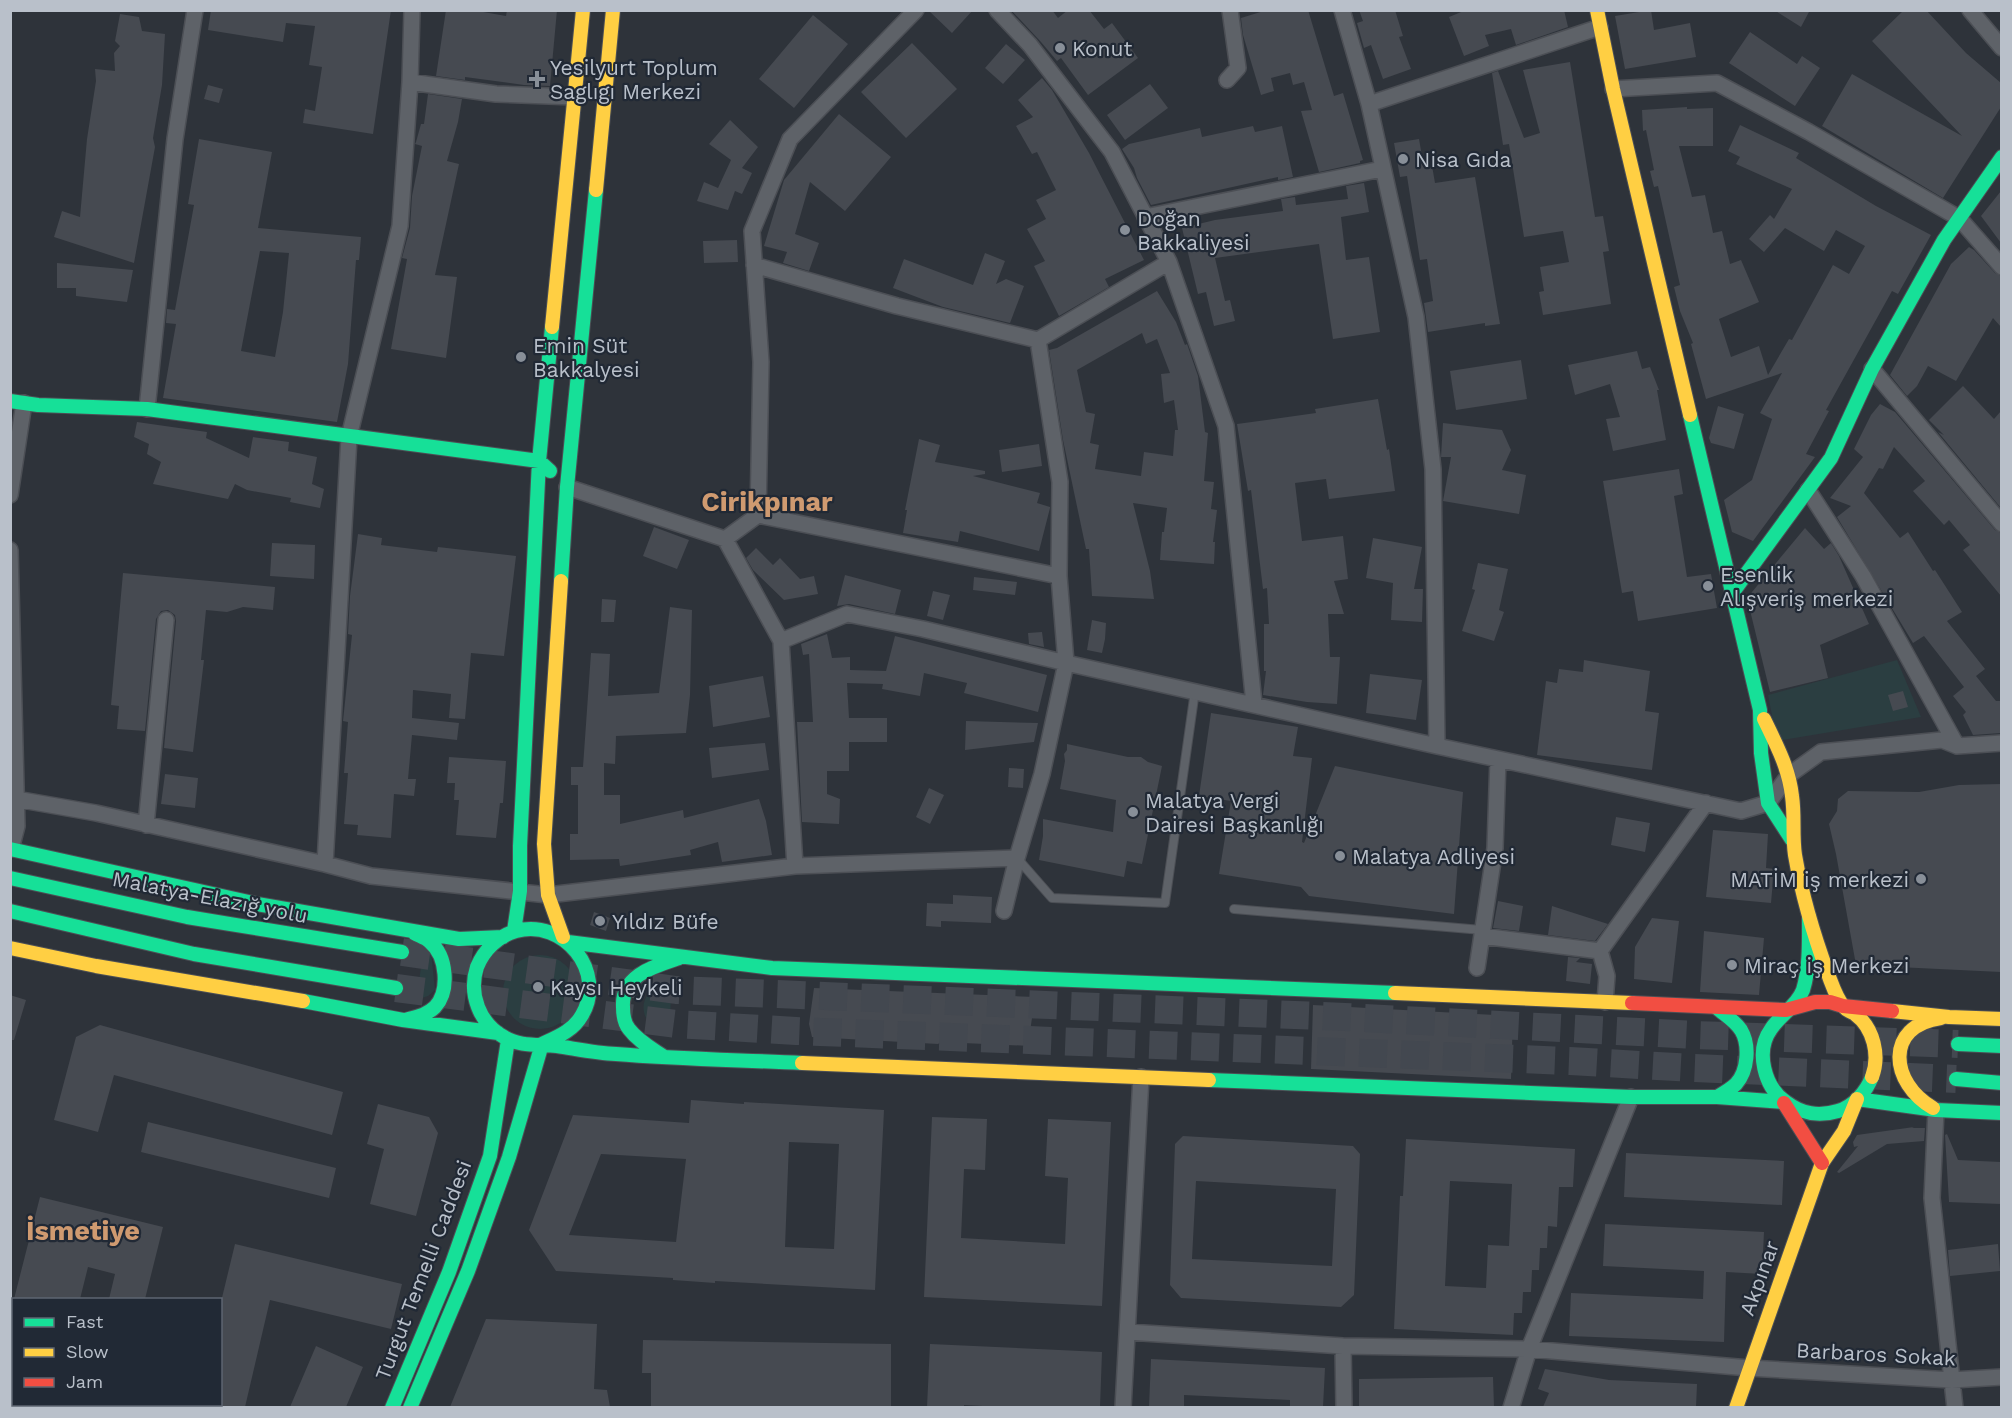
<svg xmlns="http://www.w3.org/2000/svg" width="2012" height="1418" viewBox="0 0 2012 1418" font-family="'Work Sans',sans-serif">
<style>
.green{fill:#2b3e41}
.building{fill:#464a51;fill-rule:evenodd}
.lines{fill:none;stroke-linecap:round;stroke-linejoin:round}
.highway-tunnel{stroke:#434850;stroke-width:28;stroke-dasharray:28 14;stroke-linecap:butt}
.lane-casing{stroke:#4c4f55;stroke-width:10}
.street-casing{stroke:#4c4f55;stroke-width:18}
.fast-casing{stroke:#4c4f55;stroke-width:16}
.slow-casing{stroke:#4c4f55;stroke-width:16}
.jam-casing{stroke:#4c4f55;stroke-width:16}
.lane{stroke:#5e6268;stroke-width:8}
.street{stroke:#5e6268;stroke-width:15}
.fast{stroke:#16e098;stroke-width:14}
.slow{stroke:#ffcf43;stroke-width:14}
.jam{stroke:#f24e42;stroke-width:14}
.poi-dot{fill:#888f98;stroke:#212935;stroke-width:2}
.labels{text-anchor:middle;dominant-baseline:central;stroke-width:4.5;stroke-linejoin:round;paint-order:stroke}
.poi-label{font-size:21px;fill:#b9c0ca;stroke:#212935;text-anchor:start}
.street-label{font-size:21px;fill:#b9c0ca;stroke:#212935}
.district-label{font-size:27px;font-weight:bold;fill:#cf9a70;stroke:#212935}
</style>
<rect width="100%" height="100%" fill="#2e333a"/>
<path class="green" d="M1897 660 1921 717 1777 741 1768 695Z
M424 948 431 952 435 990 428 996 416 1000Z
M503 992a37 37 0 1 1 74 0a37 37 0 1 1-74 0Z
M664 983H672L669 1033C638 1028 634 993 664 983Z"/>
<path class="building" d="M211 10H391L373 134 303 123 305 109 315 111 322 67 309 65 315 26 286 23 283 42 208 30Z
M446 10H472L506 16 507 10H557L550 86 524 85 465 77V80L436 76Z
M928 10H973L952 33Z
M1011 10H1052L1058 18 1068 10H1089L1104 29 1112 23 1138 58 1088 95 1061 58 1057 61 1041 42Z
M1267 10H1308L1334 96 1343 93 1363 160 1360 161V163L1319 172 1301 111 1312 110 1304 82 1293 85 1290 73 1271 78 1274 91 1261 95 1243 35 1241 18Z
M1359 10H1395L1403 36 1399 37 1411 69 1383 79 1371 45 1364 48 1357 23 1363 21Z
M1466 10H1564L1568 27 1516 45 1511 29 1485 35 1489 46 1464 56 1449 17Z
M1651 10 1654 30 1690 23 1696 57 1625 69 1615 16Z
M1774 10H1810L1801 27Z
M1904 10H1926L1966 53 2001 83V107L1943 198 1822 126 1852 74 1962 136 1872 41Z
M120 14 139 17 142 31 165 34 162 85 153 138 155 147 134 263 54 237 62 211 80 217 87 139 96 81 95 69 115 71 114 53 120 46 115 41Z
M813 15 848 44 794 108 759 79Z
M1750 32 1797 64 1802 56 1820 68 1795 106 1729 63Z
M912 43 957 89 906 138 861 92Z
M1006 44 1025 60 1003 84 985 68Z
M1570 62 1595 217 1603 216 1609 251 1603 252 1611 304 1543 315 1539 292 1544 291 1540 267 1569 262 1563 231 1524 237 1509 144 1503 145 1492 73 1498 71 1524 138 1540 133 1523 70Z
M1042 78 1052 90 1089 153 1144 260 1105 279 1109 287 1059 316 1034 266 1045 261 1027 229 1046 219 1036 200 1056 190 1037 152 1032 154 1016 126 1033 117 1018 100Z
M1150 84 1168 108 1125 140 1107 115Z
M208 85 223 89 219 103 204 99Z
M428 94 462 99 458 122 447 161 459 164 435 275 457 277 446 358 391 349 407 259 402 258 410 228 412 196 422 146 415 144 416 142 421 124H424Z
M1687 107V109L1713 108V146H1679L1692 197 1705 195 1713 233 1722 231 1730 264 1741 260 1759 302 1719 319 1731 357 1759 346 1768 375 1789 339 1792 340 1833 265 1849 274 1865 246 1836 230 1824 251 1785 228 1764 252 1749 239 1770 215 1774 219 1792 189 1736 164 1740 157 1728 151 1740 125 1799 153 1796 158 1876 206 1931 235 1898 294 1892 291 1826 410 1829 411 1806 454 1815 457 1753 541 1732 532 1724 500 1752 480 1772 419 1760 413 1782 373 1706 399 1691 344 1693 343 1680 311 1674 287 1680 285 1658 186 1654 187 1650 171 1654 170 1646 130 1643 131 1642 110Z
M839 114 891 157 845 211 810 182 795 234 819 243 809 271 783 263 787 252 764 246 784 180Z
M730 120 758 147 742 168 752 173 742 194 735 191 728 210 697 201 704 182 718 188 731 160 709 144Z
M1253 126 1255 132 1282 126 1293 177 1278 180V177L1151 205 1137 178 1134 168 1122 149 1129 144 1200 128 1202 137Z
M199 139 272 152 258 228 361 237 359 260H356L348 364 337 422 163 398 176 324 166 323 167 309 175 310 194 205 188 204ZM260 251 289 253 283 312 275 357 241 351Z
M1419 139 1423 162 1431 160 1435 183 1475 177 1500 324 1485 326V323L1428 332 1424 303 1433 301 1427 259 1420 260 1407 176 1400 177 1394 143Z
M1364 183 1369 212 1341 217 1346 260 1369 257 1380 332 1333 339 1319 244 1215 258 1225 301 1230 300 1235 321 1214 326 1206 292 1198 294 1182 228 1215 220 1283 211 1281 199 1295 197 1296 205 1348 199 1346 186Z
M2001 191V243L1981 216Z
M737 240 738 262 704 263 703 241Z
M1969 247 1974 250 1995 273 2001 276V327L1993 318 1956 381 1928 366 1917 386 1907 396 1890 375 1951 264Z
M985 253 1005 261 996 284 1006 279 1024 286 1010 323 943 307 893 288 904 259 973 285Z
M57 263 133 270 127 302 76 296V288H57Z
M1157 291 1176 322 1185 345 1187 344 1198 376 1205 432 1208 433 1204 481 1214 482 1211 509 1217 510 1213 542H1215L1214 564 1160 560 1162 532H1164L1167 508 1133 503 1150 571 1154 599 1092 596 1089 549H1086L1063 440 1049 350 1057 348ZM1142 333 1146 344 1157 339 1170 373 1161 374 1164 403 1174 400 1178 430H1175L1173 456 1144 452 1141 476 1095 469 1099 445 1090 443 1095 414 1086 412 1077 370Z
M1637 351 1642 369 1650 367 1659 390H1657L1666 440 1613 451 1606 419 1620 417 1610 384 1575 395 1568 365Z
M1521 360 1527 399 1456 410 1450 371Z
M1963 386 1994 419 2001 411V508L1938 432 1944 435 1929 420Z
M1378 399 1387 450 1389 449 1395 491 1329 499 1326 479 1295 483 1302 541 1343 536 1348 579 1334 581 1344 614H1328L1330 657H1340L1337 704 1307 702 1263 695 1266 671H1264V624H1269L1267 588 1263 589 1251 490 1248 491 1237 424 1316 413 1315 409Z
M1880 404 1895 412 1995 530 2001 533V596L1963 550 1970 545 1949 520 1944 525 1913 491 1925 481 1894 447 1883 469 1879 468 1864 493 1900 538 1908 532 1933 571 1935 570 1962 612 1947 621 1985 669 1976 676 1996 701H2001V733L1973 735 1963 715 1966 712 1953 696 1964 687 1924 636 1913 643 1837 517 1851 506 1830 498 1863 457 1854 449 1871 415Z
M1718 406 1744 414 1734 449 1711 443 1709 438Z
M137 422 207 432 206 438 249 458 253 437 289 442 288 451 317 457 312 484 324 489 320 508 290 502 291 498 247 490 235 484 228 499 153 484 161 462 147 454 149 444 134 437Z
M1443 423 1502 430 1511 450 1502 470 1526 475 1519 514 1443 501 1451 457H1441Z
M919 439 940 445 935 462 985 471V474L973 476 1040 493 1037 503 1050 507V508L1039 551 960 531 958 542 903 533 907 510H905Z
M1039 444 1042 466 1002 472 999 450Z
M1679 469 1683 494 1674 496 1687 577 1711 574 1717 608 1638 621 1633 591 1622 593 1603 481Z
M654 527 689 540 677 569 643 556Z
M1805 528 1824 549 1831 543 1839 556 1869 624 1820 645 1828 678 1770 692 1747 598Z
M358 534 382 538 381 545 437 552 438 547 516 556 504 656 471 653 465 719 449 718 451 694 413 690 412 718 459 723 457 740 412 735 408 779H416L414 796 394 794 391 838 357 835 358 825 344 824 348 773H344L348 722 343 721 352 635 348 634 350 596Z
M1373 538 1422 547 1414 589H1423L1422 622 1391 620 1393 583 1366 578Z
M272 543 315 545 314 579 270 576Z
M756 548 773 565 780 558 800 579 814 576 818 594 784 600 753 570 746 558Z
M1478 563 1508 569 1499 610 1504 612 1494 641 1462 631 1475 590 1472 589Z
M123 573 275 587 273 610 243 607 227 612 206 610 201 660H204L193 752 164 748 176 621 175 615 168 610 161 611 156 619 145 731 117 729 119 706 111 705Z
M845 575 901 590 895 614 849 604 837 606Z
M974 577 1017 582 1015 595 973 590Z
M933 591 950 595 943 620 927 616Z
M602 599 616 600 614 622H601Z
M670 607 692 610 690 695 686 733 616 736 615 764 604 763V795H620V824L683 810 684 818 759 799 766 821 772 855 722 862 718 842 690 850 691 855 620 866 619 859 570 860V834H578V785H571V767H583L591 653 610 654 608 696 659 693Z
M1092 620 1106 623 1105 639 1102 653 1087 650Z
M1042 632 1044 647 1029 644 1028 633Z
M827 634 832 658 850 657V670L886 671 895 636 1047 675 1038 712 964 693 967 683 924 673 920 696 882 689 883 684 847 683 849 718H887V742H849V771H827V794L840 799 839 824 802 822 797 722H813L809 654 803 655 801 644Z
M1584 660 1650 671 1645 711 1659 713 1652 770 1537 755 1546 681 1557 683 1559 669 1583 672Z
M1370 674 1422 680 1416 720 1366 713Z
M763 676 770 717 713 727 709 686Z
M1903 691 1908 707 1893 711 1888 695Z
M1211 713 1298 727 1293 756 1312 758 1302 842 1304 843 1335 766 1463 792 1454 914 1309 896 1301 887 1219 874 1231 801 1199 796Z
M966 721 1038 723 1034 742 965 750Z
M765 743 769 770 712 778 709 748Z
M1067 744 1128 757H1141L1148 762 1162 766 1142 864 1127 861 1124 877 1039 860 1043 836V819L1113 832 1116 800 1060 789 1065 761 1064 754 1067 750Z
M449 757 506 761 503 803H500L496 838 456 835 459 800H454L455 783H447Z
M1009 768 1024 769 1023 788 1008 787Z
M165 774 198 778 195 808 161 804Z
M2001 784V972L1856 965 1836 854 1829 824 1837 811 1838 799 1848 791 1919 792 1959 785Z
M929 788 944 795 930 824 916 817Z
M1616 817 1650 823 1645 852 1611 845Z
M1713 830 1768 834 1766 868 1774 869 1771 903 1706 897Z
M953 895 992 897 991 923 941 921V927L926 926 927 903 953 904Z
M1498 901 1523 906 1519 931 1493 928Z
M1552 906 1608 924 1595 941 1548 935Z
M594 912 610 918 606 931 590 925Z
M1652 918 1679 921 1672 983 1634 979 1635 947Z
M1704 931 1764 938 1759 995 1700 992Z
M1568 957 1580 958 1576 962 1592 964 1590 984 1566 981Z
M814 988 1035 997 1030 1032H1032L1031 1046 941 1042 938 1044 812 1037 809 1024Z
M10 995 26 1000 14 1040H10Z
M1313 1005 1513 1016 1511 1079 1311 1069Z
M100 1025 343 1092 332 1135 114 1075 98 1132 54 1120 76 1037Z
M691 1100 744 1104V1102L884 1110 875 1290 715 1281V1283L673 1280V1278L556 1271 529 1230 573 1115 689 1123ZM789 1142 839 1144 834 1249 785 1247ZM601 1154 686 1159 676 1242 569 1235Z
M378 1104 429 1117 438 1133 416 1216 370 1204 384 1149 367 1144Z
M932 1117 987 1119 985 1170 964 1169 961 1238 1065 1244 1068 1178 1045 1176 1048 1119 1111 1122 1102 1306 924 1297Z
M148 1122 336 1168 329 1198 141 1152Z
M1914 1127 1912 1128H1925L1924 1141 1887 1144 1839 1173 1837 1172 1858 1146 1854 1147 1853 1142 1857 1135Z
M1947 1134 1958 1160 2001 1162V1204L1949 1202 1945 1135Z
M1183 1136 1353 1146 1360 1154 1354 1295 1341 1307 1181 1298 1170 1285 1175 1144ZM1196 1181 1336 1189 1332 1266 1192 1259Z
M1406 1139 1575 1149 1573 1187H1559L1557 1227 1548 1226 1547 1248H1540L1539 1270H1532L1531 1292H1523L1522 1313H1514L1513 1335 1394 1329 1400 1196H1403ZM1450 1181 1512 1184 1509 1246 1488 1245 1486 1288 1445 1286Z
M1626 1153 1784 1161 1782 1205 1624 1197Z
M40 1197 163 1227 145 1299H109L115 1274 88 1267 80 1299H14Z
M1605 1224 1764 1232 1762 1274 1726 1272 1724 1342 1569 1336 1571 1293 1703 1299 1704 1271 1603 1266Z
M235 1244 402 1284 391 1329 270 1300 245 1407H220V1306Z
M1998 1244 2000 1271 1950 1276 1948 1250Z
M486 1319 597 1324 594 1389 607 1390 610 1407H450Z
M643 1340 891 1344V1407H651V1373H642Z
M930 1344 1102 1352 1100 1407H1002L964 1405V1407H927Z
M316 1346 363 1367 346 1407H290Z
M1151 1359 1325 1368 1323 1407H1290V1400L1184 1395V1407H1149Z
M1545 1369 1609 1380 1697 1384 1696 1407H1543L1549 1393 1538 1389Z
M1493 1377 1494 1407H1359V1379Z"/>
<g class="lines">
<path class="highway-tunnel" d="M402 952 676 990 1345 1017 1696 1035 1958 1044
M396 988 676 1024 796 1031 1570 1061 1693 1068 1956 1079"/>
<g class="lane-casing">
<path id="lane" d="M1017 858 1052 898 1165 903 1195 691
M1234 909 1482 930"/>
</g>
<g class="street-casing">
<path id="street" d="M412 10 410 82 496 94 575 97
M916 10 790 139 752 231 761 362 758 515 1059 576 1066 663 1437 746
M997 10 1030 45 1112 152 1169 262 1226 426 1254 704
M1342 10 1369 104 1416 317 1433 469 1437 746 1741 811 1768 803 1789 775 1821 752 1942 740 1957 746 2002 743
M1970 10 2002 48
M1227 80 1238 68 1230 10
M1613 89 1717 83 1809 132 1959 218 2002 267
M1369 104 1600 27
M1145 217 1382 169
M754 265 897 306 1038 340
M1872 369 2002 524
M147 409 175 139 195 10
M567 487 725 539 781 641 795 866
M1808 490 1863 576 1957 746
M10 495 24 403
M725 539 758 515
M10 550 17 826 11 849
M1059 576 1060 482 1038 340 1169 262
M16 799 96 813 325 864 371 876 548 895 795 866 1017 858 1042 774 1066 663 923 629 847 614 781 641
M146 825 166 620
M325 864 349 437 400 226 410 82
M1004 911 1017 858
M1482 936 1600 951
M1477 968 1495 848 1498 759
M1605 1002 1607 976 1600 951 1706 803
M1936 1110 1932 1198 1955 1408
M1128 1332 1343 1346 1529 1349 1749 1368 1952 1380 2002 1377
M1343 1346 1344 1408
M1123 1408 1141 1077
M1511 1408 1529 1349 1631 1097"/>
</g>
<g class="fast-casing">
<path id="fast" d="M10 401 38 405 147 409 539 461 550 471
M1690 415 1760 710 1761 753 1768 803 1792 840
M561 581 567 487 596 190
M1733 592 1831 458 1872 369 1944 240 2002 157
M10 849 257 904 459 939 503 937
M10 878 187 917 402 952
M10 911 194 954 396 988
M1809 917C1809 940 1810 967 1803 990 1797 1006 1780 1015 1771 1029 1755 1051 1764 1087 1786 1102 1802 1114 1818 1117 1838 1111 1854 1106 1866 1092 1872 1077
M514 931 520 891V846L539 461 552 327
M568 942 772 968 1395 993
M303 1001 403 1020 498 1033
M1717 1008C1725 1015 1735 1021 1741 1030 1750 1045 1748 1071 1736 1084 1731 1089 1724 1093 1717 1097
M405 1020C416 1017 427 1015 435 1007 450 991 447 956 430 942 426 938 419 936 414 933
M542 1044C557 1037 573 1031 582 1015 607 972 564 918 516 931 498 936 484 950 477 967 468 994 480 1024 504 1037 520 1047 539 1044 557 1046 577 1049 596 1053 616 1054 677 1059 740 1060 802 1063
M1958 1044 2002 1046
M663 1056C651 1048 638 1041 629 1029 624 1023 623 1015 623 1007 621 975 655 966 679 958
M1956 1079 2002 1083
M1209 1080 1631 1097H1717L1783 1102
M1857 1099 1936 1110 2002 1113
M392 1408 449 1272 490 1156 508 1040
M410 1408 468 1271 509 1157 542 1044"/>
</g>
<g class="slow-casing">
<path id="slow" d="M1597 10 1613 89 1690 415
M596 190 613 10
M552 327 583 10
M561 581 544 844 548 895 563 937
M1764 719C1776 744 1789 768 1792 796 1795 816 1792 835 1795 855 1802 896 1814 936 1828 974 1832 984 1836 998 1844 1007 1847 1011 1852 1012 1855 1014 1874 1028 1880 1056 1872 1077
M10 948 96 966 303 1001
M1395 993 1632 1003
M1892 1011 1949 1017 2002 1019
M802 1063 1209 1080
M1933 1108C1890 1083 1884 1026 1941 1018
M1736 1408 1822 1163 1844 1131 1857 1099"/>
</g>
<g class="jam-casing">
<path id="jam" d="M1632 1003 1786 1010 1815 1002H1830L1843 1006 1892 1011
M1784 1103 1822 1163"/>
</g>
<use href="#lane" class="lane"/>
<use href="#street" class="street"/>
<use href="#fast" class="fast"/>
<use href="#slow" class="slow"/>
<use href="#jam" class="jam"/>
</g>
<g class="poi-dot">
<circle cx="1060" cy="48" r="6"/>
<path d="M534 70h6v6h6v6h-6v6h-6v-6h-6v-6h6z"/>
<circle cx="1403" cy="159" r="6"/>
<circle cx="1125" cy="230" r="6"/>
<circle cx="521" cy="357" r="6"/>
<circle cx="1708" cy="586" r="6"/>
<circle cx="1133" cy="812" r="6"/>
<circle cx="1340" cy="856" r="6"/>
<circle cx="1921" cy="879" r="6"/>
<circle cx="600" cy="921" r="6"/>
<circle cx="1732" cy="965" r="6"/>
<circle cx="538" cy="987" r="6"/>
</g>
<g class="labels">
<g class="poi-label">
<text x="1072" y="48">Konut</text>
<text x="550" y="67">Yesilyurt Toplum<tspan x="550" dy="24">Saglıgı Merkezi</tspan></text>
<text x="1415" y="159">Nisa Gıda</text>
<text x="1137" y="218">Doğan<tspan x="1137" dy="24">Bakkaliyesi</tspan></text>
<text x="533" y="345">Emin Süt<tspan x="533" dy="24">Bakkalyesi</tspan></text>
<text x="1720" y="574">Esenlik<tspan x="1720" dy="24">Alışveriş merkezi</tspan></text>
<text x="1145" y="800">Malatya Vergi<tspan x="1145" dy="24">Dairesi Başkanlığı</tspan></text>
<text x="1352" y="856">Malatya Adliyesi</text>
<text x="1909" y="879" text-anchor="end">MATİM iş merkezi</text>
<text x="612" y="921">Yıldız Büfe</text>
<text x="1744" y="965">Miraç iş Merkezi</text>
<text x="550" y="987">Kaysı Heykeli</text>
</g>
<g class="street-label">
<text transform="translate(210 897) rotate(11)">Malatya-Elazığ yolu</text>
<text transform="translate(423 1270) rotate(-69)">Turgut Temelli Caddesi</text>
<text transform="translate(1759 1278) rotate(-70)">Akpınar</text>
<text transform="translate(1876 1354) rotate(3)">Barbaros Sokak</text>
</g>
<g class="district-label">
<text x="767" y="502">Cirikpınar</text>
<text x="83" y="1231">İsmetiye</text>
</g>
</g>
<rect width="2012" height="1418" fill="none" stroke="#b9c0ca" stroke-width="24"/>
<rect x="12" y="1298" width="210" height="108" fill="#212935" stroke="#5e6571" stroke-width="1.5"/>
<rect x="24" y="1318" width="30" height="9" fill="#16e098" stroke="#5e6571" stroke-width="1.5"/>
<text x="66" y="1328" font-size="18" fill="#b9c0ca">Fast</text>
<rect x="24" y="1348" width="30" height="9" fill="#ffcf43" stroke="#5e6571" stroke-width="1.5"/>
<text x="66" y="1358" font-size="18" fill="#b9c0ca">Slow</text>
<rect x="24" y="1378" width="30" height="9" fill="#f24e42" stroke="#5e6571" stroke-width="1.5"/>
<text x="66" y="1388" font-size="18" fill="#b9c0ca">Jam</text>
</svg>
